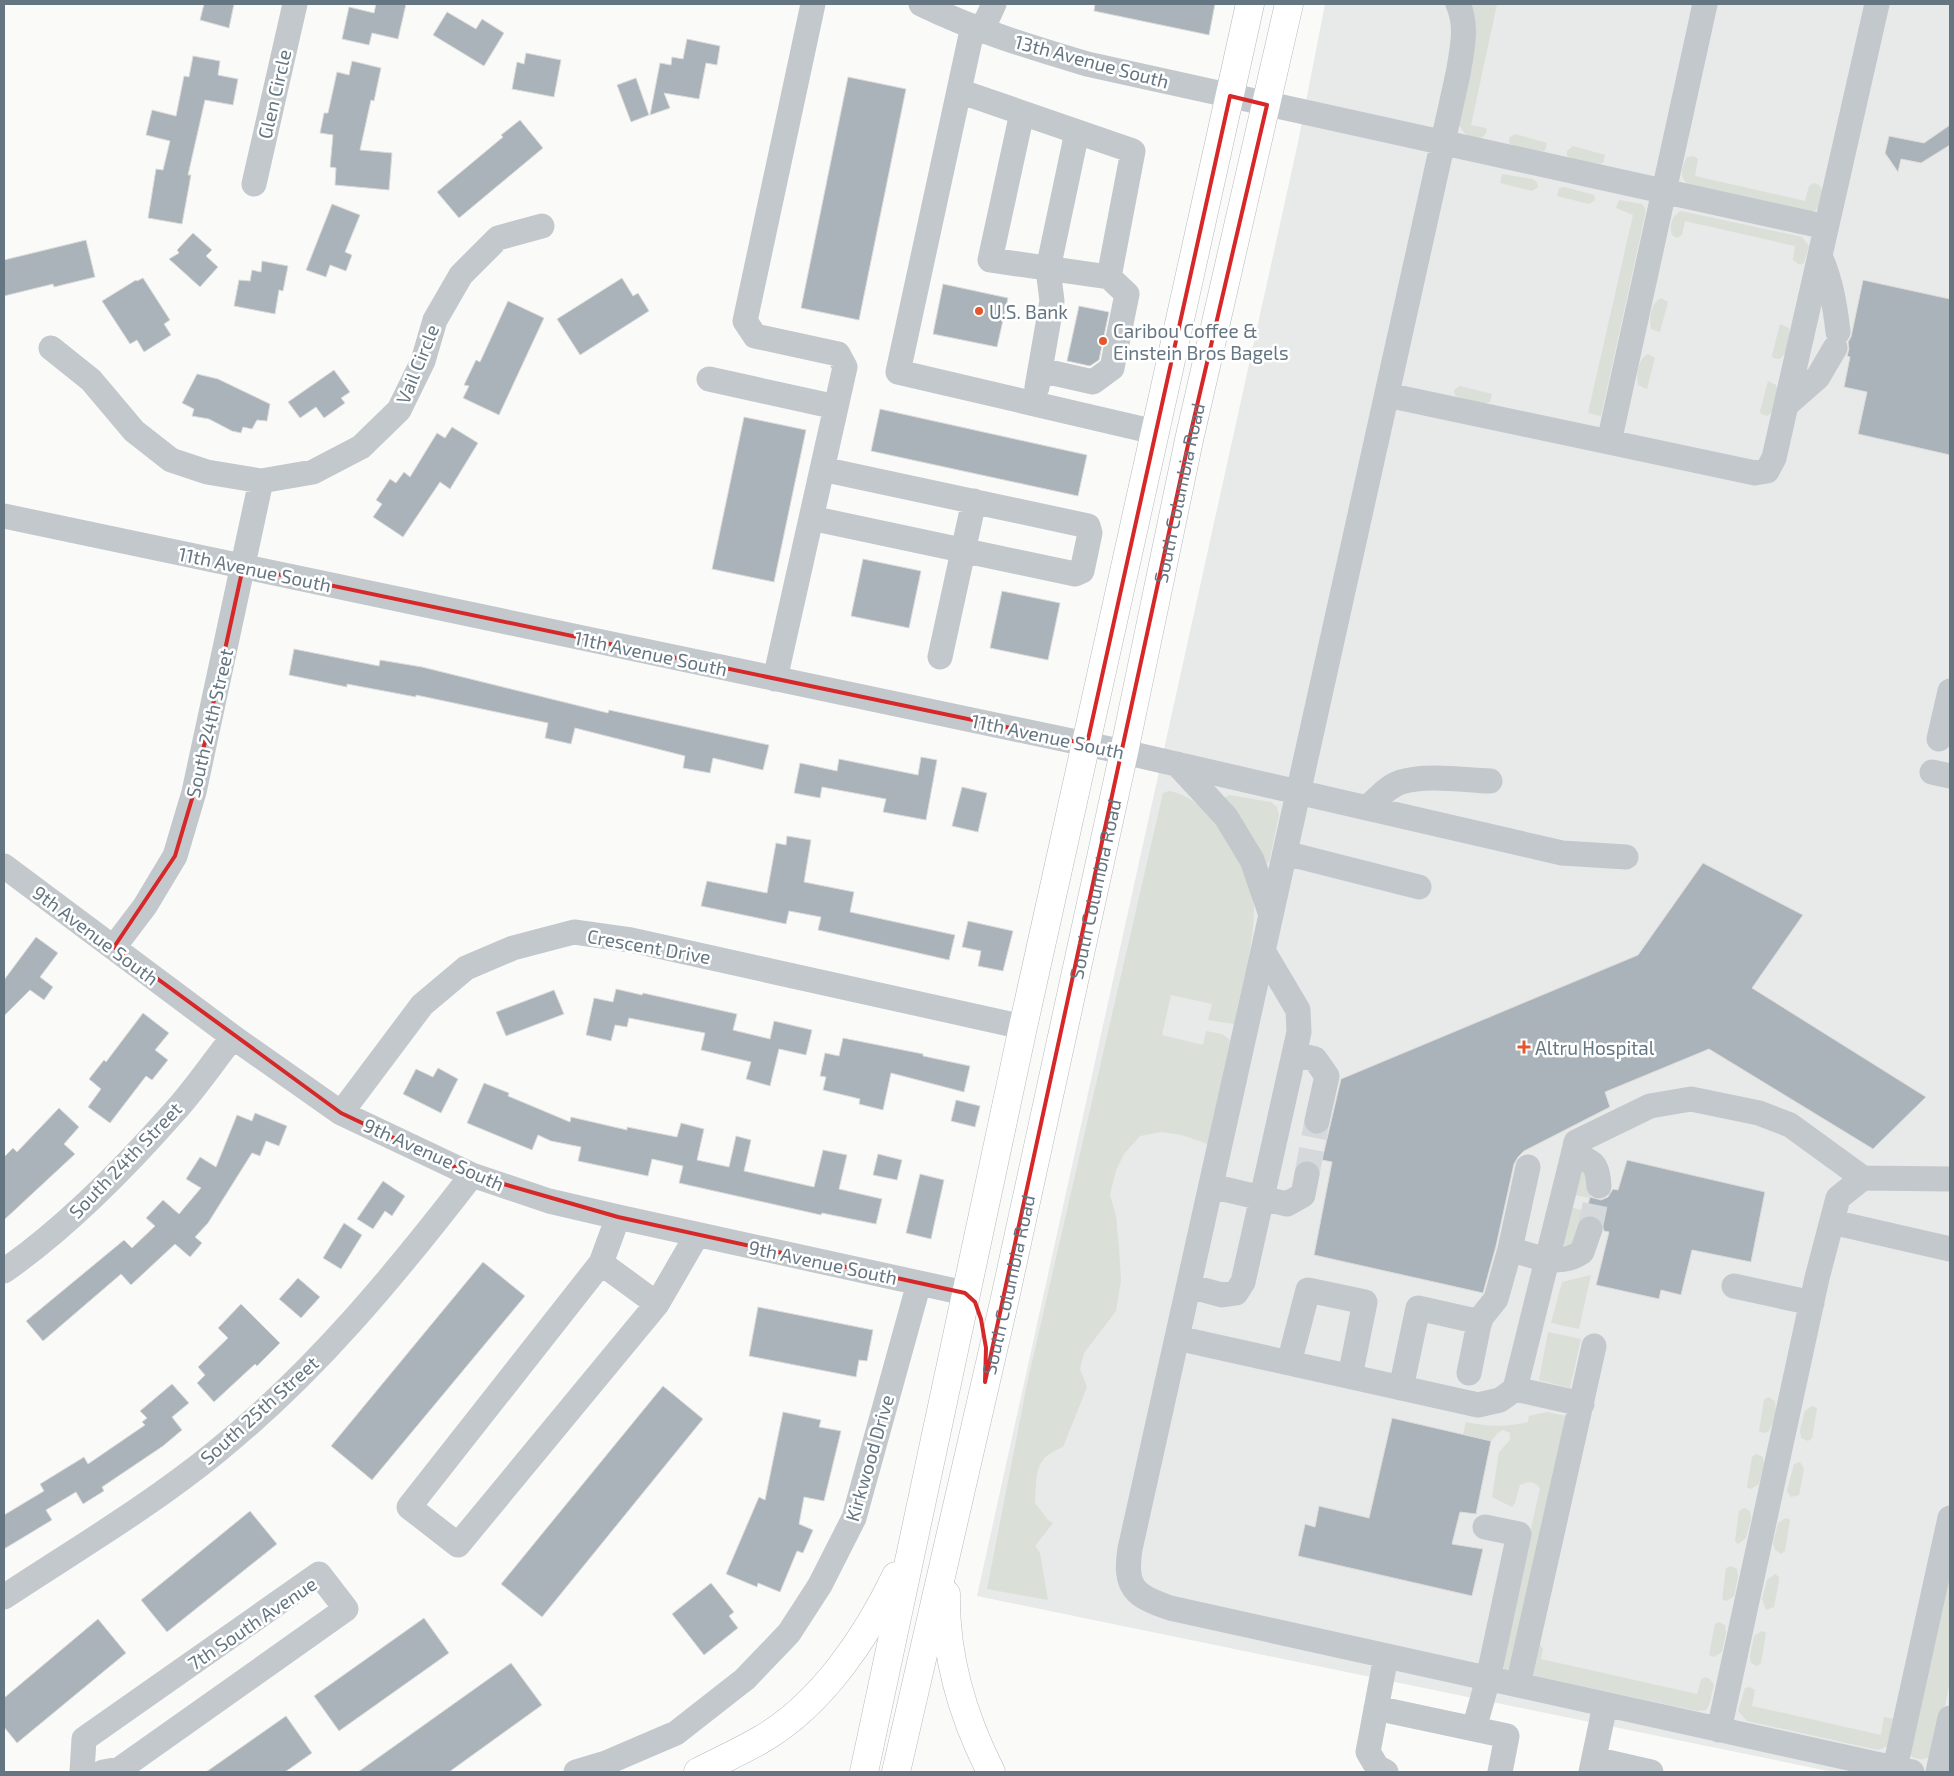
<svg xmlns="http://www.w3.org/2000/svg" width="1954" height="1776" viewBox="0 0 1954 1776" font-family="'Exo 2',sans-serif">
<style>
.built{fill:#e8e9e9}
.green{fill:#dadfd7}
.building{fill:#aab3b9;stroke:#dcdcda}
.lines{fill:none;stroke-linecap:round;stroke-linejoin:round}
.minor-tunnel{stroke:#d5d9db;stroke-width:25;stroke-dasharray:25 12;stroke-linecap:butt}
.major-casing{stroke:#b5babe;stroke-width:29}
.minor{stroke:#c3c8cc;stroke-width:25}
.major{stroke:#fff;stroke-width:28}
.marked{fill:none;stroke:#d62828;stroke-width:4;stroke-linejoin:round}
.poi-dot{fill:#e4572e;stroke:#fff;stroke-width:2}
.labels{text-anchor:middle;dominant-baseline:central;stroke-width:5;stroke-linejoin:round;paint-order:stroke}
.street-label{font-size:19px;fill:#657683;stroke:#fff}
.poi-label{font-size:19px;fill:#657683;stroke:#fff;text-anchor:start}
</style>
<rect width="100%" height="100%" fill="#fafaf8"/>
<path class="built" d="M1325 4H1950V1772H1833L977 1596 1297 147Z"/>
<path class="green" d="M1470 4H1497L1471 125 1486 128 1487 131 1483 137C1471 139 1465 136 1459 125Z
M1515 134 1547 143 1545 151C1534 152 1518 149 1509 143V138Z
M1573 146 1605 155 1603 163C1592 165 1576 161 1567 156V151Z
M1694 156 1698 159 1695 176 1805 201 1809 186 1813 183 1819 185 1823 191 1819 206 1815 211 1809 212 1689 185C1678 177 1682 167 1687 157Z
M1502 174 1532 179 1537 182 1538 187 1532 191 1500 183Z
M1564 187 1594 195 1595 200 1589 204 1557 196 1559 188Z
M1619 200 1642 204 1645 208V215L1601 416 1588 413 1633 215 1616 208Z
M1681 211 1802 237 1809 246 1804 263 1800 265 1793 260 1795 246 1685 221 1682 235 1677 238 1672 235C1669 226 1672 215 1681 211Z
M1661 298 1668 302 1660 332 1651 329C1649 319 1651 302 1661 298Z
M1780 324 1789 328C1791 337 1788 355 1779 359L1773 358 1772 355Z
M1648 354 1655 358 1647 389 1638 385C1636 376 1638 358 1648 354Z
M1768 381 1776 385C1779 394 1776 412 1767 416L1761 414 1760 411Z
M1460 386 1492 394 1490 402C1479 405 1463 400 1455 395L1454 390Z
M1169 791C1188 794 1207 810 1218 825 1235 847 1253 879 1254 908 1254 946 1241 987 1234 1024L1208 1020 1212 1004 1171 995 1162 1035 1203 1045 1206 1031 1222 1034 1230 1040 1208 1144 1182 1135 1161 1132 1140 1136 1124 1154 1116 1170 1110 1195 1116 1216 1119 1248 1121 1280 1116 1311 1084 1353 1080 1369 1087 1387 1063 1447C1033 1458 1037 1475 1035 1503L1048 1520 1053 1523 1035 1546 1040 1553 1048 1600 987 1589 1027 1384 1163 793Z
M1229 795 1271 802 1277 807 1279 815 1269 862 1266 864 1223 799Z
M1583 1169 1593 1185 1590 1198 1574 1195 1578 1173Z
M1570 1207 1586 1211 1578 1245 1566 1248 1562 1240Z
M1591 1275 1579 1329 1551 1323 1562 1282Z
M1548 1332 1581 1339 1570 1388 1539 1380Z
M1768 1397 1775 1401C1777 1410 1774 1424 1768 1432L1763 1433 1759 1431 1764 1400Z
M1812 1406 1817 1408 1812 1438 1808 1441 1801 1438 1800 1430 1805 1411Z
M1547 1412 1566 1416 1510 1669 1505 1670 1501 1662 1540 1488C1534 1481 1529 1481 1520 1485L1515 1503 1512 1507 1492 1497 1499 1452 1510 1440V1433L1503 1430 1498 1433 1491 1441 1463 1434 1466 1422C1490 1427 1504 1427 1528 1422L1529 1416Z
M1756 1454 1763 1457 1764 1464 1759 1484 1751 1489 1747 1487 1752 1457Z
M1800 1462 1804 1469 1799 1495 1791 1497 1787 1491 1794 1464Z
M1744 1508 1750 1511 1751 1519 1746 1538 1738 1544 1735 1541 1739 1511Z
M1786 1518 1790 1520 1785 1551 1781 1554 1775 1550 1773 1543 1778 1523Z
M1950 1555V1680L1937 1747C1931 1759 1920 1764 1909 1754Z
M1731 1566 1737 1569 1738 1577 1734 1596 1726 1601 1722 1599 1726 1568Z
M1775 1574 1779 1577V1581L1774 1607 1766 1610 1762 1599 1767 1580Z
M1719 1622 1725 1625 1726 1632 1722 1652 1714 1657 1709 1655 1715 1624Z
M1762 1631 1766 1633 1761 1663 1757 1666 1751 1663 1750 1656 1754 1636Z
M1535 1643 1540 1645 1543 1649 1541 1659 1697 1694 1701 1680 1704 1677 1709 1678 1714 1685 1709 1705 1706 1710 1697 1711 1531 1675Z
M1750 1687 1755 1690 1752 1706 1881 1735 1884 1717 1894 1719 1890 1745 1878 1750 1747 1721 1738 1711 1745 1688Z"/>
<path class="building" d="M204 4H234L229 28 200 20Z
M376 4H406L398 39 372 33 369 45 342 39 349 7 374 13Z
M1095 4H1215L1209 35 1094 11Z
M447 12 476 29 482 19 504 33 484 66 433 35Z
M687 39 720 46 717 65 706 63 699 99 664 93 670 108 650 115 660 63 671 65 672 57 683 59Z
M526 53 561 60 554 97 512 89 517 62 524 64Z
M193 56 220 61 218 75 238 79 233 105 205 100 188 175H191L182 224 148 218 156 169 163 170 170 141 146 135 152 110 176 116 184 76 189 77Z
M352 61 381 68 374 101 371 100 360 150 392 153 389 190 335 185 336 168 330 167 333 135 320 133 324 113H328L337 72 349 75Z
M848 77 906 89 859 320 801 308Z
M636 78 649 115 631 122 617 85Z
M520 120 543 148 459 218 437 192 503 137 501 135Z
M1950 125V145L1921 163 1901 159 1898 172 1885 153 1889 136 1924 143Z
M332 204 360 215 345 252 352 255 346 271 330 265 326 277 306 270Z
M193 233 212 250 206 256 218 267 200 287 169 259 179 253 177 250Z
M86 240 95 277 54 287 53 284 4 296V260Z
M262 261 288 266 283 291 279 290 275 314 234 306 239 280 250 281 252 270 261 272Z
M143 278 170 320 164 324 171 335 144 352 137 340 130 344 102 301 136 280 137 281Z
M622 278 633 296 638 293 649 311 580 355 557 319Z
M1863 280 1950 299V455L1858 434 1867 392 1844 387 1850 357 1847 356 1849 349 1848 342 1851 337Z
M943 284 1008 298 997 347 933 334Z
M508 301 544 318 499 415 463 398 469 386 464 385 476 360 480 362Z
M1079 306 1109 312 1099 360 1090 366 1067 361Z
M334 370 350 392 341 398 345 403 324 418 316 407 300 418 288 402Z
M197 374 218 379 270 404 267 421 257 420 252 429 243 427 241 433 232 431 209 419 192 416 194 409 182 403Z
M880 409 1087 455 1078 496 871 451Z
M744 417 806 430 774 582 712 569Z
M452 427 478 443 450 489 440 482 403 537 373 517 382 504 376 500 390 479 396 483 404 472 410 477 437 433 445 438Z
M863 559 921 571 909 628 851 616Z
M1002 591 1060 603 1048 660 990 648Z
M294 649 379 666 380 660 422 667 608 713 609 710 769 745 763 770 713 758 710 773 683 768 685 756 575 728 571 744 545 738 548 723 416 695V697L347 684V687L289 675Z
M921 757 937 760 926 820 883 812 886 799 822 787 820 798 794 793 800 763 837 771 839 759 918 775Z
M962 787 987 793 978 832 952 826Z
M787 836 811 840 804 882 854 892 850 912 955 935 949 960 818 930 821 917 789 911 786 924 701 906 707 881 767 893 776 843 786 845Z
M1703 863 1803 915 1752 988 1926 1097 1873 1149 1709 1049 1605 1092 1610 1107 1524 1151 1518 1157 1514 1164 1496 1246 1483 1293 1314 1255 1332 1162 1322 1160 1341 1079 1638 955Z
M968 921 1013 931 1003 971 978 966 981 951 962 947Z
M36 937 58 953 40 977 53 987 44 1000 30 990 4 1016V980Z
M616 989 642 995 643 993 737 1014 733 1030 770 1039 774 1021 812 1030 806 1055 779 1049 770 1086 746 1079 751 1062 701 1050 705 1033 629 1018 627 1027 615 1025 611 1041 586 1035 594 998 613 1002Z
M554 990 564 1014 506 1036 496 1012Z
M143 1013 169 1033 155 1050 168 1060 152 1080 146 1076 110 1123 88 1107 101 1089 89 1079 104 1060 106 1062Z
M843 1038 923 1054V1056L970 1066 964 1092 891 1073 883 1110 859 1104 860 1099 823 1090 826 1077 820 1076 825 1053 839 1056Z
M438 1068 458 1079 441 1113 403 1094 416 1069 433 1077Z
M484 1083 509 1093 508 1096 570 1122 571 1117 627 1130V1127L677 1137 681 1123 704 1129 697 1160 729 1167 736 1136 751 1140 744 1171 814 1187 823 1150 847 1155 839 1189 882 1199 876 1224 822 1213 821 1215 679 1183 683 1166 652 1159 648 1176 578 1161 581 1147 551 1141 538 1135 532 1150 467 1123Z
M956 1100 980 1106 975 1127 951 1121Z
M59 1108 79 1127 64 1144 75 1154 4 1220V1157L13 1148 17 1152Z
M255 1113 287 1126 279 1146 266 1141 260 1156 252 1153 208 1223 195 1237 202 1243 190 1257 175 1244 131 1285 121 1274 43 1341 26 1321 124 1240 132 1248 155 1226 146 1218 163 1200 179 1214 201 1188 186 1179 200 1157 216 1167 237 1115 252 1121Z
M878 1154 902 1160 897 1180 873 1175Z
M1627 1160 1765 1192 1751 1262 1692 1250 1681 1295 1661 1290 1659 1299 1596 1285 1609 1232 1604 1231 1601 1220 1595 1216H1585L1590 1197 1601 1200 1608 1197 1613 1189 1618 1190Z
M920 1174 944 1180 931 1239 906 1233Z
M383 1181 405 1196 392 1216 385 1211 373 1229 357 1219Z
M344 1223 362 1235 341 1269 323 1258Z
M483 1262 525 1296 372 1480 331 1446Z
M298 1278 320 1297 301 1318 279 1299Z
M241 1304 280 1343 257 1366 255 1364 214 1402 197 1383 205 1375 198 1367 228 1338 218 1328Z
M758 1307 873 1330 867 1361 859 1360 856 1377 749 1356Z
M172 1384 189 1403 172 1417 182 1430 163 1446 102 1487 104 1491 83 1504 76 1492 46 1510 52 1520 4 1549V1515L44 1491 40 1484 84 1457 88 1464 145 1425 142 1422 147 1418 140 1411Z
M663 1386 703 1419 542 1617 501 1584Z
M783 1412 821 1420 819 1427 841 1431 824 1501 804 1497 799 1524 813 1530 803 1553 797 1551 780 1592 758 1583 757 1587 726 1574 759 1497 765 1500Z
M1392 1418 1491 1441 1476 1514 1460 1512 1452 1544 1483 1549 1472 1596 1298 1556 1305 1524 1315 1527 1319 1506 1369 1518Z
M250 1511 277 1544 167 1632 141 1600Z
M711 1583 734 1612 729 1616 738 1628 704 1655 672 1614Z
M424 1618 449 1653 339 1731 314 1696Z
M98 1619 126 1653 17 1743 4 1727V1698Z
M511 1663 542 1705 449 1772H358Z
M286 1716 312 1753 285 1772H206Z"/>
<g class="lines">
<path class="minor-tunnel" d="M1307 1174 1317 1121
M1590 1229 1599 1186"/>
<g class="major-casing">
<g id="major">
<path d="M946 1594C945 1657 963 1717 991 1772"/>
<path d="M698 1772C719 1761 742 1751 762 1739 822 1704 867 1636 896 1576"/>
<path d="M864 1772 1023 1027 1250 4"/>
<path id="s1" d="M896 1772 1005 1298 1124 752 1189 440 1289 4"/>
</g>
</g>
<path class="minor" d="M921 4C974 30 1030 47 1087 64L1826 227
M1458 4C1468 26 1462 50 1458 74L1130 1549C1124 1587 1134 1596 1170 1608L1912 1772
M973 26 898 372 1155 432
M982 30 994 4
M959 91 1133 151 1109 277 1127 294 1112 368 1093 382 1040 370
M1022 113 990 260 1109 277
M254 184 295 4
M1820 256C1831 281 1835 305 1838 332
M51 348 91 380 134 431 171 460 207 472 261 481 313 472 361 447 399 410 423 361 435 320 461 275 498 238 542 226
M709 379 836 407
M1037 387 1052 301 1048 269 1077 132
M1387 395 1755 473 1767 471 1774 458 1877 4
M1786 405 1818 377 1835 348
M1609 442 1705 4
M4 516 1124 752 1562 853 1626 857
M811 518 1075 574 1082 571 1090 533 1088 526 822 469
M940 657 974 501
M775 679 845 367 838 354 755 336 745 321 813 4
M1939 739 1950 691
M1177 764 1226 817 1252 860 1271 915
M1932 772 1950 776
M1367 808C1377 799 1388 786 1401 782 1426 774 1464 780 1490 781
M1285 853 1419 887
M4 866 233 1037 341 1113 472 1175 549 1201 618 1217 965 1293
M114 947 145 906 175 856 194 792 261 481
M1294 1054 1315 1059 1327 1076 1317 1121
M341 1113 422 1005 466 968 513 948 574 932 631 940 1023 1027
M1573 1155 1576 1142 1650 1106 1691 1099 1759 1113 1790 1125 1863 1178
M1211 1186 1287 1204 1303 1195 1307 1174
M1832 1222 1950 1249
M1510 1249 1528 1167
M601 1263 618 1217
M4 1271C67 1227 123 1170 174 1112 195 1089 213 1062 233 1037
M1189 1286 1222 1295 1236 1293 1243 1282 1299 1032 1298 1010 1263 951
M1734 1286 1812 1303
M657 1304 601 1263 409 1507 458 1545 657 1304 697 1235
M1177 1338 1478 1405 1500 1400 1515 1389 1573 1155C1594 1162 1597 1163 1599 1186
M1289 1363 1308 1290 1365 1302 1350 1376
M1469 1373 1480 1319 1496 1299 1510 1249C1534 1256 1559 1268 1582 1252L1590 1229
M1401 1388 1418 1308 1480 1322
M1515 1389 1582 1404
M4 1597C75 1550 150 1506 216 1452 314 1373 395 1275 472 1175
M1518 1685 1594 1346
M1376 1708 1507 1736 1500 1772
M1474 1729 1488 1679 1519 1534 1485 1527
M1719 1730 1817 1278 1838 1198 1863 1178 1950 1179
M1594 1759 1651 1772
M1895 1768 1950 1518
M82 1772 84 1739 319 1574 346 1609 120 1769 103 1772
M576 1772 606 1763 676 1733 745 1679 789 1633 820 1585 854 1518 919 1283
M1386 1772 1377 1767 1368 1752 1386 1656
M1591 1772 1605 1705
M1938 1772 1950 1718"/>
<use href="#major" class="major"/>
</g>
<path class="marked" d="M1230 96 1267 105 1189 440 985 1382 986 1348 981 1319 975 1302 965 1293 618 1217 472 1175 341 1113 114 947 175 856 194 792 243 567 1087 744Z"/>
<g class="poi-dot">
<circle cx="979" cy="311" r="5"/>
<circle cx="1103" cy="341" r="5"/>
<path d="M1521.5 1039.5h5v5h5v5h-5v5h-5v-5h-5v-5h5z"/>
</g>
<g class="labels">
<g class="street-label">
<text transform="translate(1092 61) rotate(15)">13th Avenue South</text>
<text transform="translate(274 94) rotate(-77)">Glen Circle</text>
<text transform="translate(417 364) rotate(-68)">Vail Circle</text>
<text stroke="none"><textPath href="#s1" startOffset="1310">South Columbia Road</textPath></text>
<text transform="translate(255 569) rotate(12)">11th Avenue South</text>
<text transform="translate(651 653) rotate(12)">11th Avenue South</text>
<text transform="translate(209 723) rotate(-77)">South 24th Street</text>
<text transform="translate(1048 736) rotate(12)">11th Avenue South</text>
<text stroke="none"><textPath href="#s1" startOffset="905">South Columbia Road</textPath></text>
<text transform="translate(96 935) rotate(37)">9th Avenue South</text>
<text transform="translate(649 946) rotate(10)">Crescent Drive</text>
<text transform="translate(434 1154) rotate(24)">9th Avenue South</text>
<text transform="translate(125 1160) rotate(-46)">South 24th Street</text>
<text transform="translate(823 1262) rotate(12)">9th Avenue South</text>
<text stroke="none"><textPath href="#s1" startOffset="500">South Columbia Road</textPath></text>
<text transform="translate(259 1410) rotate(-42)">South 25th Street</text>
<text transform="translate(869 1458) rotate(-74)">Kirkwood Drive</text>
<text transform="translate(252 1623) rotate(-34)">7th South Avenue</text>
</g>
<g class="poi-label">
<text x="989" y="311">U.S. Bank</text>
<text x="1113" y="330">Caribou Coffee &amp;<tspan x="1113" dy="22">Einstein Bros Bagels</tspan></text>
<text x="1535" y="1047">Altru Hospital</text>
</g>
</g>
<rect width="1954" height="1776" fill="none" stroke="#657683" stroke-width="10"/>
</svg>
